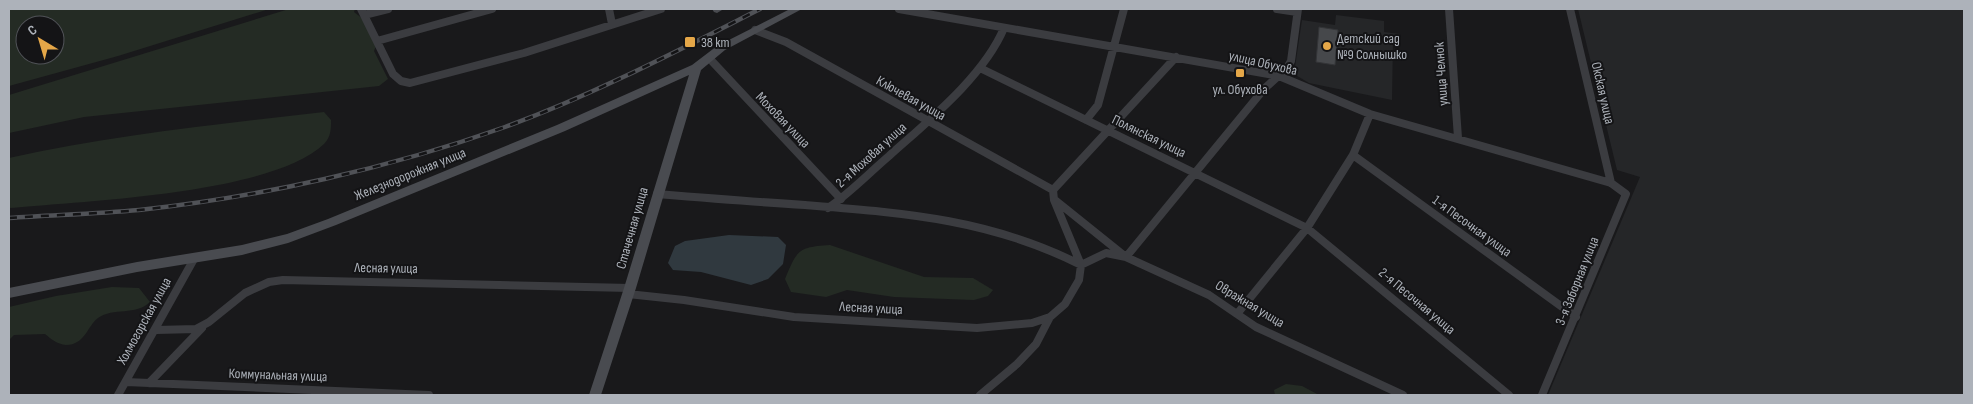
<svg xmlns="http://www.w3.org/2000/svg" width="1973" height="404" viewBox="0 0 1973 404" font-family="'Sofia Sans Condensed',sans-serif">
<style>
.built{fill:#252628}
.green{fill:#242b24;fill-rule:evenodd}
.water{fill:#30393f}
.building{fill:#46484b;stroke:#333437}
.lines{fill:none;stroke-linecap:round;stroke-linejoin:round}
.street{stroke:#3b3c40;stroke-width:8}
.secondary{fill:#494b50;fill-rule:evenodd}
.rail-casing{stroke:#505257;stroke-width:4.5}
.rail{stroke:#141416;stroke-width:2.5;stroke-dasharray:8;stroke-linecap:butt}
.poi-dot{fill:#e5a748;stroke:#141416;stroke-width:2}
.labels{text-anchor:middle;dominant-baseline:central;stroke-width:4;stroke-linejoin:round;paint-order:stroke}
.poi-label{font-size:14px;fill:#adb2ba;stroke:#141416;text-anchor:start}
.street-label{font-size:14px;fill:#adb2ba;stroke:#141416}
</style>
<rect width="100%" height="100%" fill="#19191b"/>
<path class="built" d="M1578 9H1964V395H1548L1640 177 1617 170Z
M1336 15 1384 21V32L1400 34V40L1393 39 1392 100 1309 83 1294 74 1302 20 1335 25Z"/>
<path class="green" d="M9 9H269L118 56 9 86ZM25 25H55V55H25Z
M289 9H355L354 12 363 19 376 46 374 51 388 79 379 86 84 117 9 133V95Z
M324 112 331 120C331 129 331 137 324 144 272 194 82 201 9 208V158C112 135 219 124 324 112Z
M830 245 924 277 973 278 993 290 988 296 974 300 894 297 847 290 826 297 791 292 785 279C797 250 798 247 830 245Z
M112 287 139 288 150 302C136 316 113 307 98 318 88 325 85 345 66 345 57 344 51 339 45 334L14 335 9 340V307L56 296Z
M1286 384 1302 386 1319 395H1275L1274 390Z"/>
<path class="water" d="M729 235 778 237 786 245 783 264 768 279 751 285 701 272 673 270 668 263 675 246 685 241Z"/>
<path class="building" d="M1319 27 1338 30 1335 65 1316 62Z"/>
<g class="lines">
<path class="street" d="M361 9 393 74 401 81 410 83 524 53 661 9
M609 9 612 24
M899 9 1279 76 1370 114 1611 183 1626 194 1542 395
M1277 9 1297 12
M1449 9 1458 138
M1570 9 1611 183
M364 15 388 9
M755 30 786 42 1053 190
M377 41 492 9
M709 58 841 199
M980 68 1307 228 1509 395
M1086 120 1098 105 1124 9
M1353 155 1576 317
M1053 190 1176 57
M657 194C706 198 756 202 805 205 905 213 990 219 1081 265L1106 253 1126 257 1209 295 1256 327 1403 395
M1055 200 1126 257 1264 89 1287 68 1291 61 1298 9
M828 208C850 193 869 173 889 156 928 121 984 76 1004 28
M628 294 684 300 794 317 977 328 1032 323 1050 317 1065 304 1079 280 1081 265 1054 200 1053 190
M1237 314 1307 228 1353 155 1370 114
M156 330 196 329 209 322 245 293 269 282 283 280 630 288
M126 382 429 395
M149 383 202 328
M118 395 194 259
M980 395 1017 364 1036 344 1050 317"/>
<path class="secondary" d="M712 9H722V10L717 13 714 12Z
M790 9H802L725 50 701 70 636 288 601 395H589L624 288 689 75 565 131 336 225 288 243 242 255 137 272 9 298V288L137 262 242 245 287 234 328 219 557 125 692 65 717 46Z"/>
<g class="rail-casing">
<path id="rail" d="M9 218C52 215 96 214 139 210 261 197 390 168 505 127 593 95 677 51 760 9"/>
</g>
<use href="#rail" class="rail"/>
</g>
<g class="poi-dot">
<rect x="684" y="36" width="12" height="12" rx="2.5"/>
<circle cx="1327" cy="46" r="5"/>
<rect x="1235" y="68" width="10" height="10" rx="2.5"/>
</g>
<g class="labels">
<g class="poi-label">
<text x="1337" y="38">Детский сад<tspan x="1337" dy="16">№9 Солнышко</tspan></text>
<text x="701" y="42">38 km</text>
<text x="1240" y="89" text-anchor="middle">ул. Обухова</text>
</g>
<g class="street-label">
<text transform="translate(1263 63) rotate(13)">улица Обухова</text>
<text transform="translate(1441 74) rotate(-94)">улица Челнок</text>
<text transform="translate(1603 93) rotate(77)">Окская улица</text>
<text transform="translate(911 98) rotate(29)">Ключевая улица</text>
<text transform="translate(783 120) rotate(46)">Моховая улица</text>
<text transform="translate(1149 136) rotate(26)">Полянская улица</text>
<text transform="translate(871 155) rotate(-42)">2-я Моховая улица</text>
<text transform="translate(410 174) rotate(-22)">Железнодорожная улица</text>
<text transform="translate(1472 226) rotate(36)">1-я Песочная улица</text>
<text transform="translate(632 228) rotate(-74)">Стачечная улица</text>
<text transform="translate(386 268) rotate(1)">Лесная улица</text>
<text transform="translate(1577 281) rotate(-68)">3-я Заборная улица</text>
<text transform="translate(1417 301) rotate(40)">2-я Песочная улица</text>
<text transform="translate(1250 304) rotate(31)">Овражная улица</text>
<text transform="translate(871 308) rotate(3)">Лесная улица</text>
<text transform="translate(144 321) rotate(-61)">Холмогорская улица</text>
<text transform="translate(278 375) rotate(2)">Коммунальная улица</text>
</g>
</g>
<rect width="1973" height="404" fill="none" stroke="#adb2ba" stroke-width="20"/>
<g transform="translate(40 40) rotate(322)"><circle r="24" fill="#141416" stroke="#515358"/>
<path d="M0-4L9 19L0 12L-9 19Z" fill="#e5a748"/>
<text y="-8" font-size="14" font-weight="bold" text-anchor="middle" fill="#adb2ba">С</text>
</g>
</svg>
